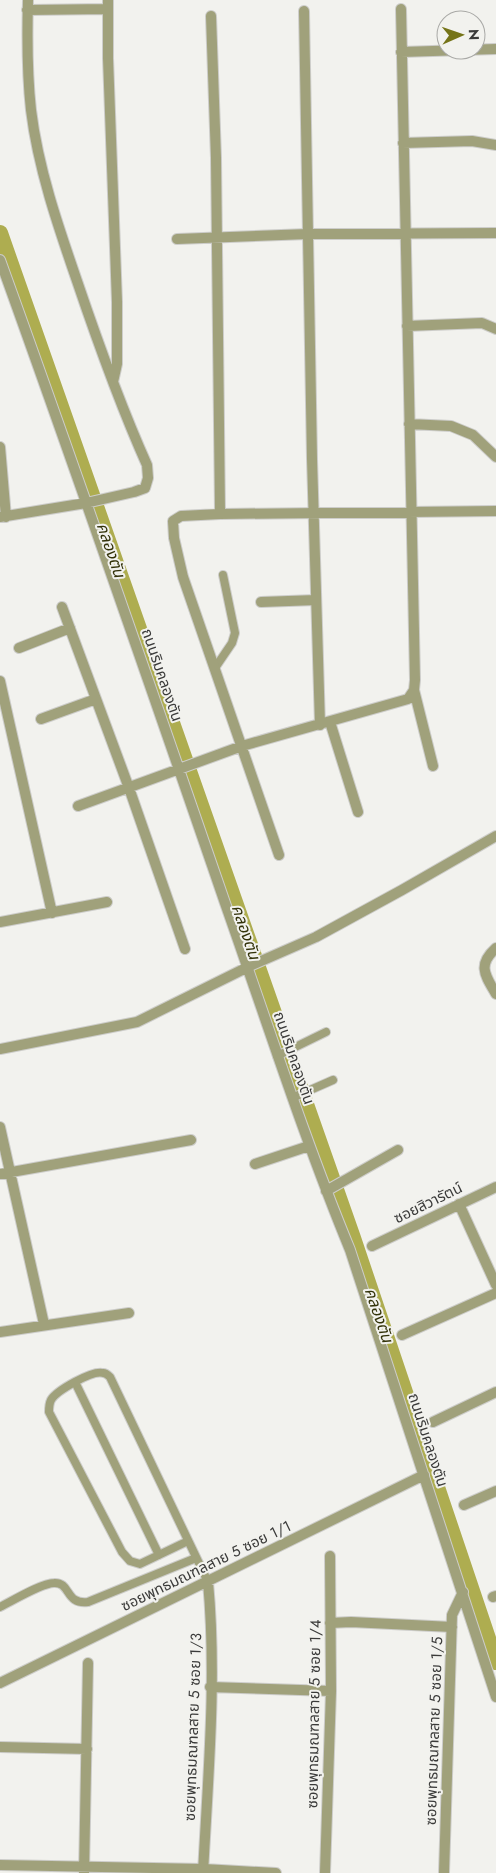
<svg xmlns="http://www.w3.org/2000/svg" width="496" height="1873" viewBox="0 0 496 1873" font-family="Jost,'Noto Sans Thai',sans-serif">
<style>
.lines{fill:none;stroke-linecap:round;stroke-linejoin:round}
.canal{stroke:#aead50;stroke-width:16}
.service-casing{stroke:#cdcdca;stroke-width:10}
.minor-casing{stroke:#cdcdca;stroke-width:12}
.service{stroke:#a0a17b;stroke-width:8}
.minor{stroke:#a0a17b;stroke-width:10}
.labels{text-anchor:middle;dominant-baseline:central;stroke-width:4;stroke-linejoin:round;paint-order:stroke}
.street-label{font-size:15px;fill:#3b3b3a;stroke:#f2f2ee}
.water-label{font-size:16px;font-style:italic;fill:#323209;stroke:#f2f2ee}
</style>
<rect width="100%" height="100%" fill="#f2f2ee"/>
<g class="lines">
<path class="canal" d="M0 233 353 1238 496 1662"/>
<g class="service-casing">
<path id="service" d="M215 668 232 643 235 633 223 575
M277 1056 326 1032
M292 1098 333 1080
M75 1382 159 1555
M188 1541 140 1564 130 1561 122 1552 49 1412C49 1408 49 1404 51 1400 56 1391 92 1370 103 1373 106 1373 108 1375 110 1377L208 1582
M0 1607C12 1601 42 1583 54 1583 71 1582 65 1605 88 1602L196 1558"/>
</g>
<g class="minor-casing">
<path id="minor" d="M108 0V58L117 302V364L113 382
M27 10 108 9
M304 11 312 459 320 725
M211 16 216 158 220 514
M401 52 496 49
M403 143 472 141 496 145
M177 239 308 234 496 233
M0 260C77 473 151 688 225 903 266 1019 303 1136 350 1250L496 1697
M407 326 482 323 496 329
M409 424 451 426 473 435 496 457
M0 447 6 517
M0 517 86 503 134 492 145 488 148 478 147 465C120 405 98 343 77 281 58 226 38 168 31 110 27 74 27 36 28 0
M261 602 316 600
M62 607 129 788 185 949
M19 648 70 628
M0 681 52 913
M414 690 433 766
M41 719 96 699
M330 722 358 812
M78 806 242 746 408 699 414 690 415 680 401 9
M279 855 183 577 174 538 173 521 181 516 220 514 496 511
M0 922 107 902
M496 948C477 965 485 975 496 994
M0 1049 137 1022 252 965 316 937 402 890 496 836
M0 1127 44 1324
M255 1164 309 1146
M0 1174 191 1140
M326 1191 398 1150
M459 1204 496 1285
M372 1246 496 1187
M0 1332 129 1313
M402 1335 496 1293
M433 1422 496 1392
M464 1505 496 1491
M493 1597 496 1596
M330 1623 351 1622 452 1627
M0 1683 424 1475
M210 1687 331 1691
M0 1747 87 1749
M0 1865 204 1869 276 1873
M84 1873 88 1663
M203 1873C208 1776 217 1678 208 1582
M325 1873 331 1691 330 1556
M444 1873 452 1615 463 1592"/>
</g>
<use href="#service" class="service"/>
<use href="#minor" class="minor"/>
</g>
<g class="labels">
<g class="street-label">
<text transform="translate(162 675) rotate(71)">ถนนริมคลองตัน</text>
<text transform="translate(294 1058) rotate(71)">ถนนริมคลองตัน</text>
<text transform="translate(428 1203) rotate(-26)">ซอยสิวารัตน์</text>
<text transform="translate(428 1440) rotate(72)">ถนนริมคลองตัน</text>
<text transform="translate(206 1566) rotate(-26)">ซอยพุทธมณฑลสาย 5 ซอย 1/1</text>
<text transform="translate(314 1714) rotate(-89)">ซอยพุทธมณฑลสาย 5 ซอย 1/4</text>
<text transform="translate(193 1727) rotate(-88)">ซอยพุทธมณฑลสาย 5 ซอย 1/3</text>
<text transform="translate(434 1731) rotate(-88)">ซอยพุทธมณฑลสาย 5 ซอย 1/5</text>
</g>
<g class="water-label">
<text transform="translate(111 550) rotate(71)">คลองตัน</text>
<text transform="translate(246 932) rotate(71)">คลองตัน</text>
<text transform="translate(379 1315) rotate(71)">คลองตัน</text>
</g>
</g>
<g transform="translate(461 35) rotate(88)"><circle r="24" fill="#f2f2ee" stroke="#a9a9a6"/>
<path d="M0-4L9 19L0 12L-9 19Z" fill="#757418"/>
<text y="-8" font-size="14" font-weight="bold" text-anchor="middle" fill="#3b3b3a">N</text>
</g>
</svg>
